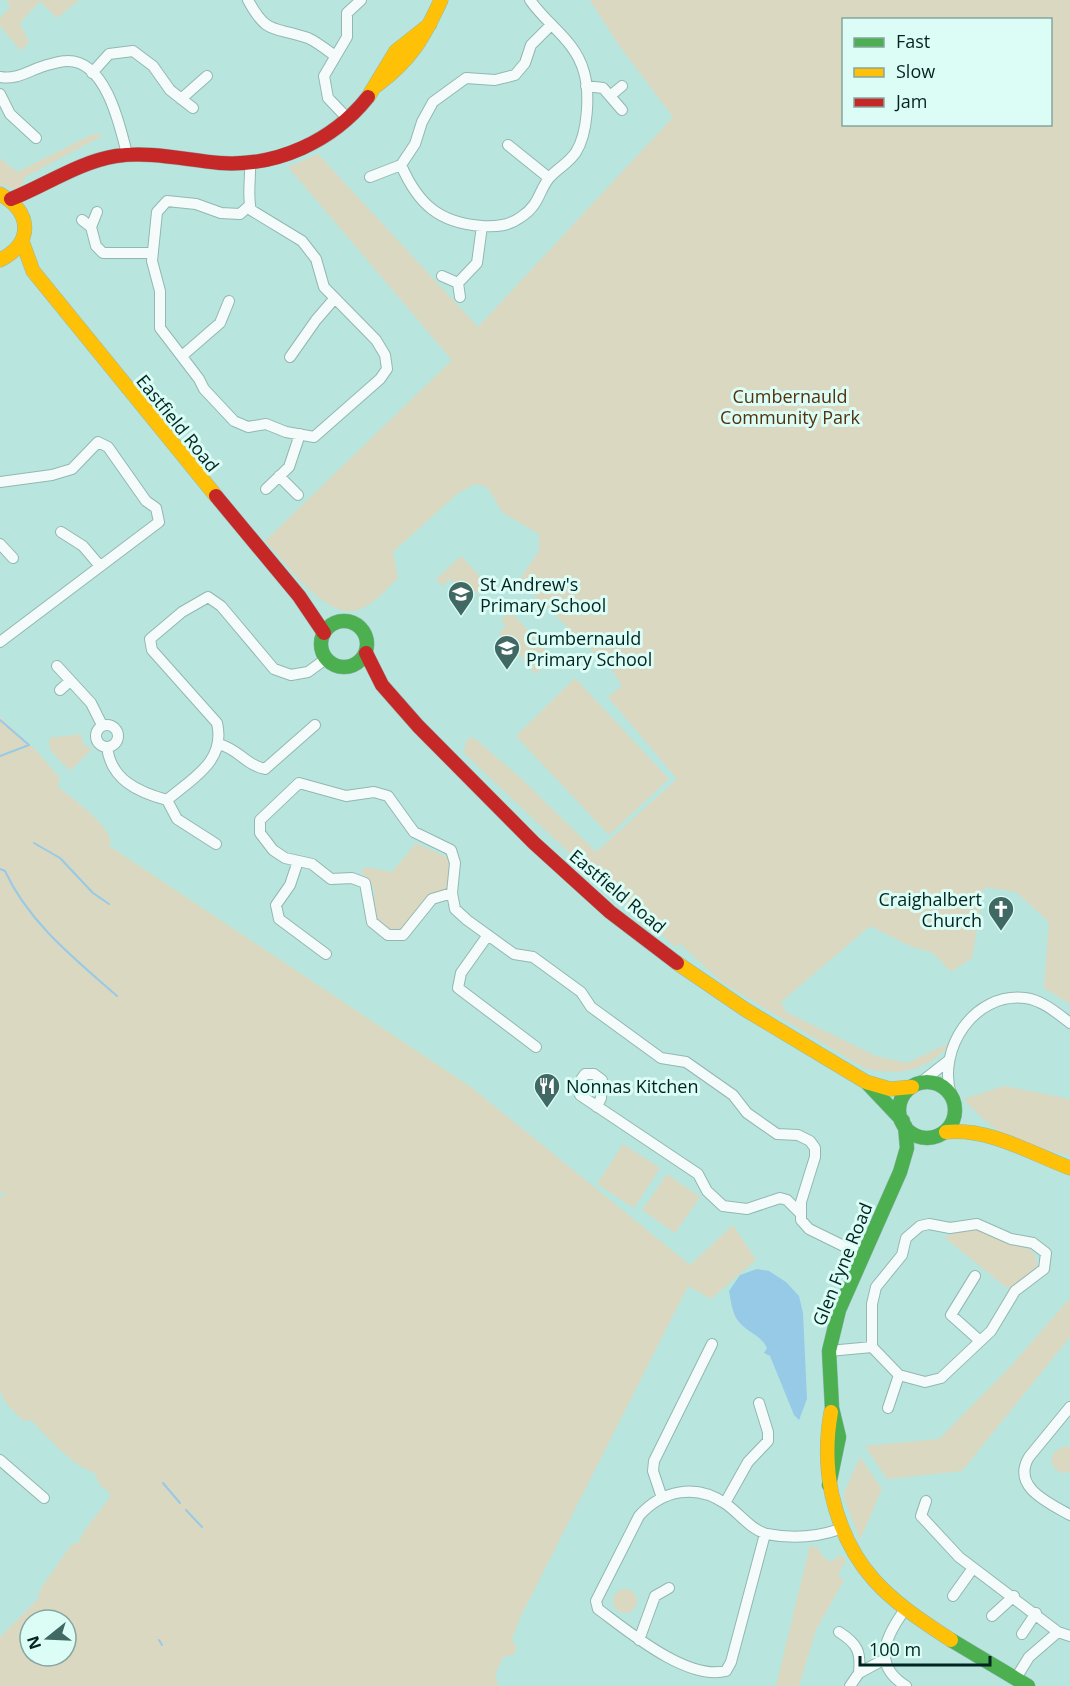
<svg xmlns="http://www.w3.org/2000/svg" width="1070" height="1686" viewBox="0 0 1070 1686" font-family="'Open Sans',sans-serif">
<style>
.green{fill:#dad8c0;fill-rule:evenodd}
.water{fill:#96cae6}
.lines{fill:none;stroke-linecap:round;stroke-linejoin:round}
.stream{stroke:#96cae6;stroke-width:2}
.street-casing{stroke:#93b7b2;stroke-width:12}
.fast-casing{stroke:#93b7b2;stroke-width:15}
.slow-casing{stroke:#93b7b2;stroke-width:15}
.jam-casing{stroke:#93b7b2;stroke-width:15}
.street{stroke:#f4fbfa;stroke-width:10}
.fast{stroke:#4caf50;stroke-width:14}
.slow{stroke:#ffc107;stroke-width:14}
.jam{stroke:#c62828;stroke-width:14}
.labels{text-anchor:middle;dominant-baseline:central;stroke-width:6;stroke-linejoin:round;paint-order:stroke}
.park-label{font-size:18px;fill:#53310d;stroke:#dcfcf6}
.street-label{font-size:18px;fill:#002520;stroke:#dcfcf6}
.poi-label{font-size:18px;fill:#002520;stroke:#dcfcf6;text-anchor:start}
</style>
<rect width="100%" height="100%" fill="#b8e6df"/>
<path class="green" d="M6 0H79L57 18 40 1 20 23 29 42 21 51 0 26V18L11 6Z
M590 0H1070V1004L1044 988 1049 922 1016 892 984 887 972 958 951 972 933 953 910 946 870 926 781 1002 786 1012 876 1056 907 1063 951 1042C928 1072 898 1077 864 1068L723 983 680 944 675 947 645 918 579 867 581 864 464 753 466 741 473 737 522 779 596 852 677 779 608 697 622 686 612 670 530 591 515 586 539 551V534L503 513 487 487 475 484 457 494 393 552 398 578C386 590 374 604 358 610 327 621 284 561 265 541L452 360 288 167 318 154 478 327 673 117 618 44ZM844 20H1050V124H844Z
M93 134 104 135 25 177 19 190 0 185V158L17 172Z
M461 556 488 585 478 594 472 589 465 595 450 579 442 586 436 579Z
M510 611 553 658 536 674 499 633 506 626 501 620Z
M575 678 669 779 609 835 516 736Z
M0 717 34 748 60 778 58 787C73 799 109 824 111 843L108 845 471 1087 690 1265 733 1225 756 1260 711 1299 688 1286 521 1616 512 1639 516 1647 515 1654 503 1657 495 1675 499 1686H0V1637L39 1598V1591L71 1545 79 1542C86 1523 102 1512 111 1494L100 1485 94 1472C74 1468 46 1435 31 1420L23 1421 5 1402 0 1391V1198L6 1192 0 1193ZM30 1620H66V1656H30Z
M81 734 83 744 92 749 70 771 50 750 49 738Z
M416 843 449 858 450 886 446 891 429 894 400 932H393C388 929 380 925 376 921 364 907 388 894 361 872L365 867 392 872Z
M1004 1086 1070 1099V1156C1023 1143 997 1139 964 1099Z
M623 1144 660 1168 634 1208 597 1184Z
M667 1174 700 1197 675 1233 642 1210Z
M972 1227 1033 1251 1038 1265 1023 1281 1007 1288 944 1237Z
M1070 1298V1337L962 1471 887 1479 865 1446 939 1439 1010 1367Z
M1065 1446 1070 1447V1472L1061 1473 1054 1468 1051 1460 1054 1452Z
M860 1457 882 1489 860 1540 843 1495Z
M810 1545 818 1548 823 1557 831 1562 840 1555 846 1560 838 1575 844 1580 816 1630 799 1686H776Z
M613 1601a12 12 0 1 1 24 0a12 12 0 1 1-24 0Z"/>
<path class="water" d="M757 1269 769 1271 786 1282 799 1296 803 1313 807 1399 799 1420 794 1415 770 1356 764 1353 767 1348C761 1335 748 1333 739 1322 732 1314 731 1301 729 1291L740 1275Z"/>
<g class="lines">
<path class="stream" d="M0 720 29 745 0 756
M34 843 60 858 93 893 109 904
M0 869 5 871C29 923 75 959 117 996
M163 1483 180 1503
M186 1510 202 1527
M159 1640 162 1645"/>
<g class="street-casing">
<path id="street" d="M248 0C267 36 274 26 308 38 317 42 327 50 335 56
M530 0C548 26 575 40 584 72 590 93 588 133 576 152 569 163 558 168 550 177 539 189 540 205 521 217 509 226 496 227 482 226 439 223 418 204 401 165L415 144 422 122 433 102 466 78 495 80 515 75 525 63 531 45 551 25
M92 73 109 54 133 51 153 66 170 90 193 108
M0 77C17 80 28 71 44 66 51 64 60 61 67 61 106 60 120 126 127 154
M586 86 603 88 622 110
M0 94 10 114 36 138
M610 96 622 86
M181 99 207 76
M348 119 328 98 324 76 347 37V13L361 0
M508 145 549 178
M250 162C251 178 247 195 251 210L302 241 316 259 324 287 376 340 385 355 387 369 380 379 314 437 286 432 266 424 248 427 234 421 204 389 199 379 160 328V291L152 261 157 212 167 201 196 204 221 213 240 214 250 205
M370 177 401 165
M82 220 91 227 97 212
M91 227 96 246 103 253H152
M442 276 458 283
M460 297 458 283 477 263 482 226
M182 356 220 323 229 301
M290 357 316 320 335 298
M279 476 298 495
M0 482 52 475 72 469 98 442 108 447 146 501 156 508 159 522 0 642
M266 489 289 467 300 434
M61 532 83 546 100 566
M0 544 13 558
M57 666 91 703 102 725
M60 690 70 681
M96 736a11 11 0 1 1 22 0a11 11 0 1 1-22 0Z
M219 744C240 750 244 764 265 769L315 725
M107 747C111 780 138 792 167 800
M299 783 346 796 374 792 388 796 414 832 451 850 455 863 452 893 432 899 403 935H388L372 922 365 883 352 878 331 879 312 864 285 858 273 850 260 833V820Z
M167 800C193 778 226 761 217 723L152 650 150 639 182 612 208 597 221 606 274 669 291 675 308 672 327 658
M167 800 177 819 216 844
M298 861 290 885 276 905 279 919 326 954
M452 893 455 909 467 920 514 954 533 957 581 992 591 1007 661 1058 686 1062 733 1095 747 1113 777 1134 798 1135 810 1141 815 1148V1157L801 1202V1220L809 1229 862 1255
M488 935 461 973 458 988 536 1047
M920 1083 948 1061
M951 1095C937 1049 974 992 1025 998 1042 1000 1057 1013 1070 1023
M597 1107 601 1098 602 1080 594 1074H585L577 1085 580 1095 698 1174 707 1191 723 1206 747 1209 780 1198 787 1200 800 1213
M975 1276 951 1315 979 1340
M829 1351 872 1347 899 1375 925 1382 941 1378 991 1331 1015 1291 1044 1269 1046 1253 1033 1243 1011 1239 977 1224 950 1228 929 1224 920 1226 906 1238 902 1255 876 1287 872 1304V1347
M1070 1407 1029 1457C1011 1487 1049 1503 1070 1515
M888 1408 899 1375
M0 1460 44 1498
M662 1498 653 1471 654 1461 712 1344
M926 1501 921 1516 959 1557 1058 1632 1070 1636
M725 1503 748 1462 768 1441V1432L759 1403
M765 1534 731 1662 726 1671C687 1681 628 1631 598 1609L596 1601 600 1593 639 1516C662 1490 696 1483 726 1504 739 1513 751 1530 767 1534 792 1539 817 1537 840 1529
M953 1596 973 1568
M906 1608C887 1634 870 1664 906 1686
M992 1616 1014 1596
M839 1632C858 1644 861 1652 859 1673
M1022 1634 1036 1613
M639 1640 655 1596 669 1588
M1016 1678 1029 1657 1058 1632
M850 1686 859 1673 885 1659"/>
</g>
<g class="fast-casing">
<path id="fast" d="M321 644a23 23 0 1 1 46 0a23 23 0 1 1-46 0Z
M899 1110a28 28 0 1 1 56 0a28 28 0 1 1-56 0Z
M868 1084 903 1121
M829 1485 839 1437 832 1408 829 1351 839 1310 900 1172 907 1148 905 1126
M951 1640 1028 1686"/>
</g>
<g class="slow-casing">
<path id="slow" d="M376 86C411 60 423 39 441 0
M368 97 396 51 430 24
M0 194C32 212 34 243 0 260
M22 241 33 271 216 496
M677 963 746 1010 866 1082 890 1089 912 1087
M946 1132C990 1128 1030 1153 1070 1168
M831 1412C826 1440 826 1467 832 1495 849 1570 889 1600 951 1640"/>
</g>
<g class="jam-casing">
<path id="jam" d="M11 199C46 185 79 162 116 156 151 151 185 160 220 163 277 167 333 141 368 97
M216 496 299 596 324 633
M366 653 382 685 418 726 534 843 610 912 677 963"/>
</g>
<use href="#street" class="street"/>
<use href="#fast" class="fast"/>
<use href="#slow" class="slow"/>
<use href="#jam" class="jam"/>
</g>
<defs>
<g id="school-pin" transform="scale(1.35)"><path d="M0 17L-7.5 6A9.5 9.5 0 1 1 7.5 6Z" fill="#406963" stroke="#dcfcf6"/><path d="M0-5L7-2L0 1L-7-2ZM-4 1L0 2.5L4 1V4Q0 6-4 4Z" fill="#fff"/></g>
<g id="church-pin" transform="scale(1.35)"><path d="M0 17L-7.5 6A9.5 9.5 0 1 1 7.5 6Z" fill="#406963" stroke="#dcfcf6"/><path d="M-1.2-6h2.4v3.5h3.3v2.4h-3.3V6h-2.4V-.1h-3.3v-2.4h3.3Z" fill="#fff"/></g>
<g id="restaurant-pin" transform="scale(1.35)"><path d="M0 17L-7.5 6A9.5 9.5 0 1 1 7.5 6Z" fill="#406963" stroke="#dcfcf6"/><path d="M-5-6h1v4h1v-4h1v4h1v-4h1v5L-1.5 .5V6h-2V.5L-5-1ZM5-6V6H3V1.5H1.5Q1.5-4 5-6Z" fill="#fff"/></g>
</defs>
<g fill-rule="evenodd">
<use href="#school-pin" x="461" y="594"/>
<use href="#school-pin" x="507" y="648"/>
<use href="#church-pin" x="1001" y="909"/>
<use href="#restaurant-pin" x="547" y="1086"/>
</g>
<g class="labels">
<g class="park-label">
<text x="790" y="396">Cumbernauld<tspan x="790" dy="21">Community Park</tspan></text>
</g>
<g class="street-label">
<text transform="translate(178 423) rotate(51)">Eastfield Road</text>
<text transform="translate(618 891) rotate(40)">Eastfield Road</text>
<text transform="translate(842 1264) rotate(-68)">Glen Fyne Road</text>
</g>
<g class="poi-label">
<text x="480" y="584">St Andrew's<tspan x="480" dy="21">Primary School</tspan></text>
<text x="526" y="638">Cumbernauld<tspan x="526" dy="21">Primary School</tspan></text>
<text x="982" y="899" text-anchor="end">Craighalbert<tspan x="982" dy="21">Church</tspan></text>
<text x="566" y="1086">Nonnas Kitchen</text>
</g>
</g>
<rect x="842" y="18" width="210" height="108" fill="#dcfcf6" stroke="#84a6a0" stroke-width="1.5"/>
<rect x="854" y="38" width="30" height="9" fill="#4caf50" stroke="#84a6a0" stroke-width="1.5"/>
<text x="896" y="48" font-size="18" fill="#002520">Fast</text>
<rect x="854" y="68" width="30" height="9" fill="#ffc107" stroke="#84a6a0" stroke-width="1.5"/>
<text x="896" y="78" font-size="18" fill="#002520">Slow</text>
<rect x="854" y="98" width="30" height="9" fill="#c62828" stroke="#84a6a0" stroke-width="1.5"/>
<text x="896" y="108" font-size="18" fill="#002520">Jam</text>
<g transform="translate(48 1638) rotate(252)"><circle r="28" fill="#dcfcf6" stroke="#84a6a0" stroke-width="1.5"/>
<path d="M0-4.5L10 22L0 15L-10 22Z" fill="#406963"/>
<text y="-9" font-size="16" font-weight="bold" text-anchor="middle" fill="#002520">N</text>
</g>
<path d="M860 1656v9h130v-9" fill="none" stroke="#002520" stroke-width="3"/>
<text x="869" y="1656" font-size="18" fill="#002520" stroke="#dcfcf6" stroke-width="4.5" paint-order="stroke">100 m</text>
</svg>
